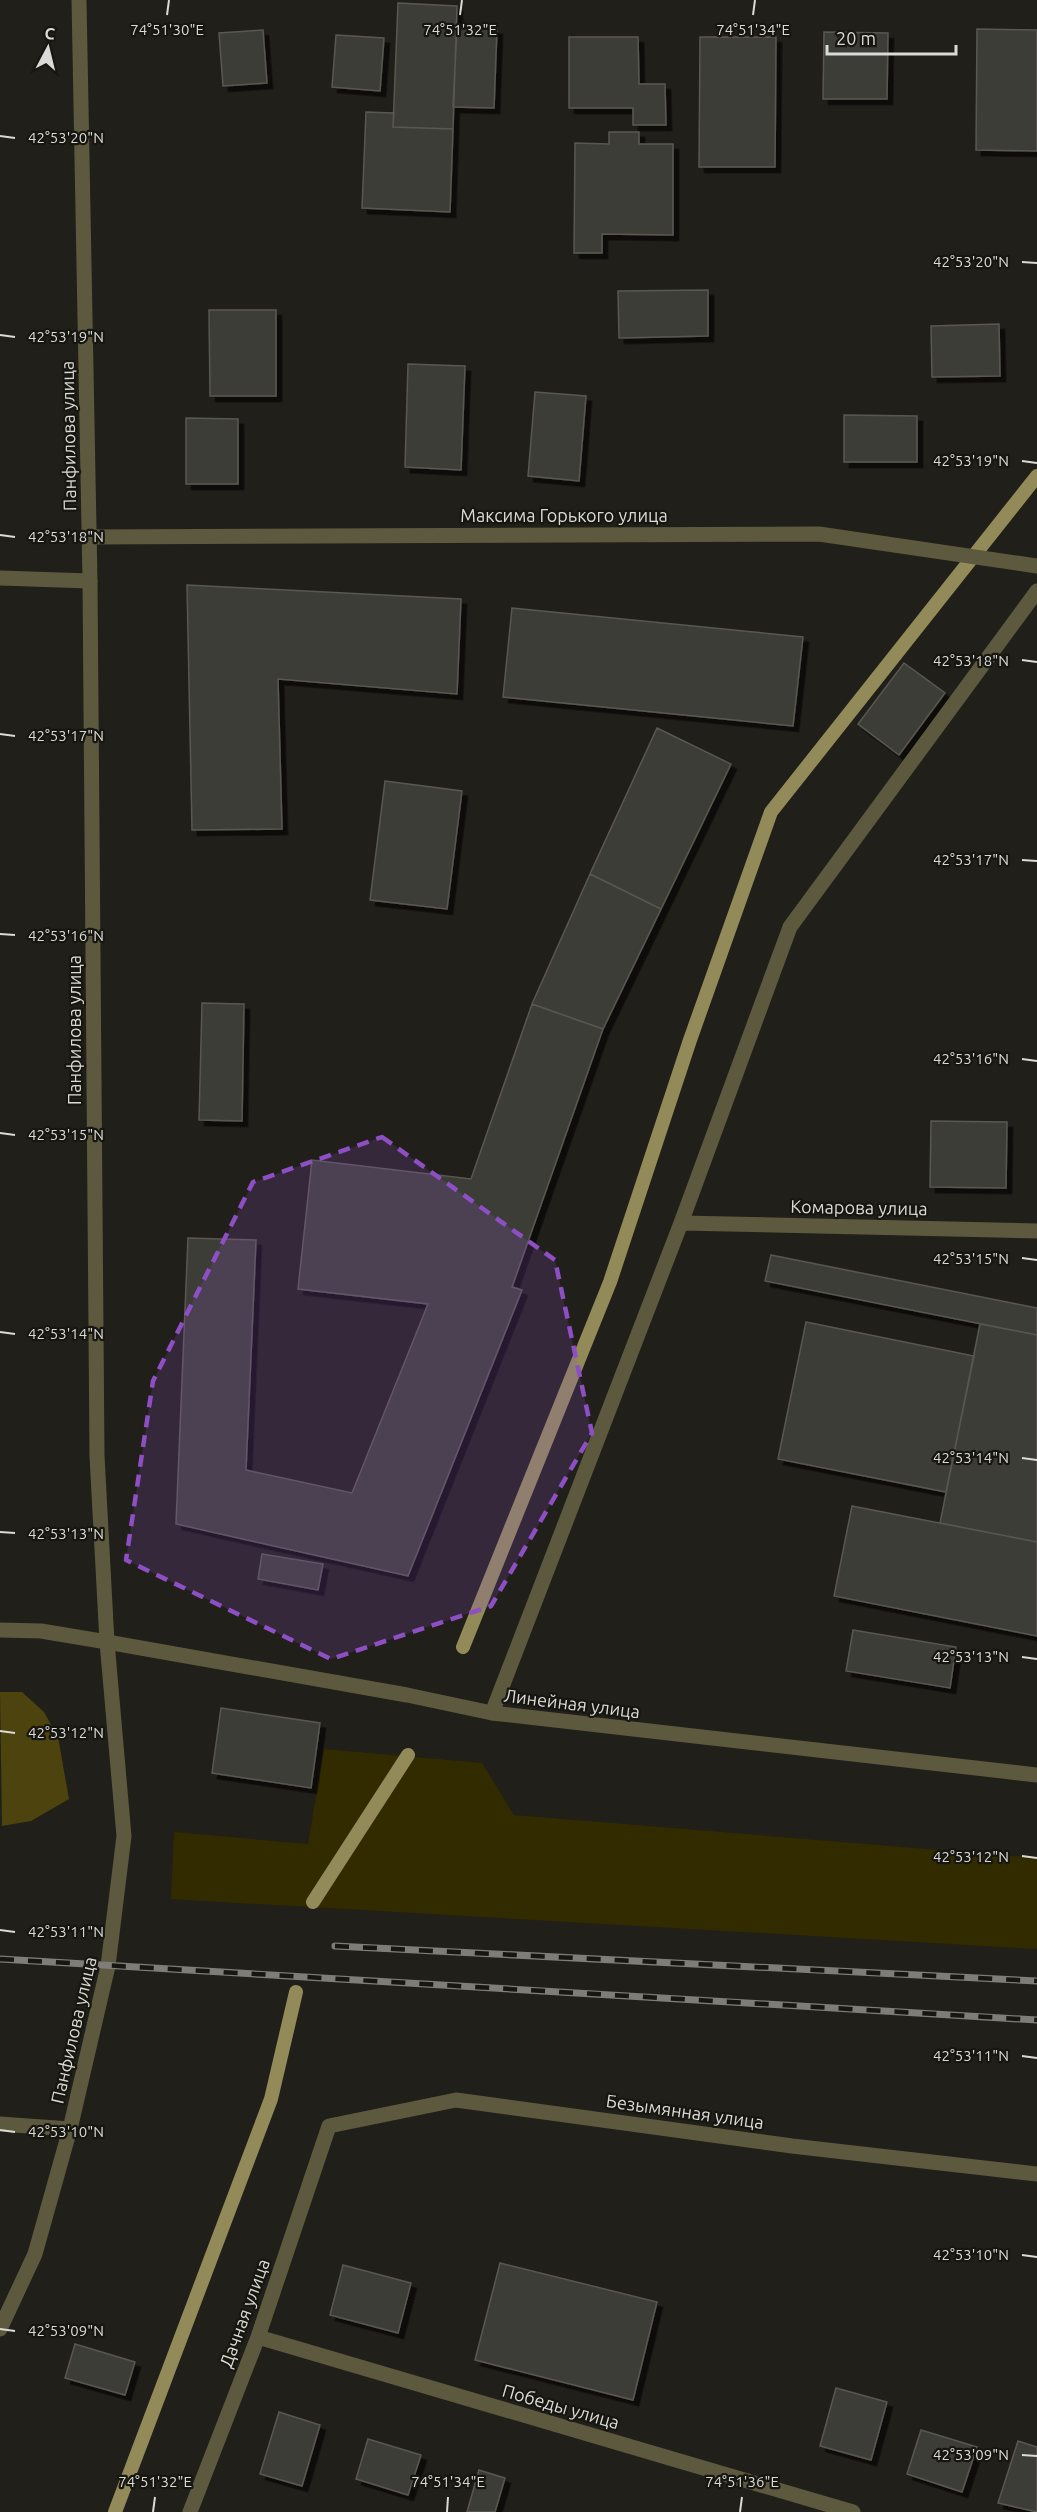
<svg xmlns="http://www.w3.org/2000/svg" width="1037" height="2512" viewBox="0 0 1037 2512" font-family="Ubuntu,sans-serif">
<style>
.green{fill:#322b00}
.forest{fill:#4c430e}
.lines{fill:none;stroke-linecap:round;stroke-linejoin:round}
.stream{stroke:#928a59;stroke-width:14}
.building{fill:#3e3d37;stroke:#595851;stroke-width:1.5;filter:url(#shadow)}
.service{stroke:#5d593f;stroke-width:15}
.minor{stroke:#5d593f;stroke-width:15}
.tertiary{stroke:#5d593f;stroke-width:15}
.rail-casing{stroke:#7e7d78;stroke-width:7}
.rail{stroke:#171610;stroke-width:4.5;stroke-dasharray:14;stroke-linecap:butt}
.marked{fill:#8e4fc4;fill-opacity:0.2;stroke:#8e4fc4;stroke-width:4.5;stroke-dasharray:12 8;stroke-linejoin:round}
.ticks{fill:none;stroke:#dadad6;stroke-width:2}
.labels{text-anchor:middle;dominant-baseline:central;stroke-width:4.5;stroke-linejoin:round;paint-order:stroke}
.street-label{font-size:18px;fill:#dadad6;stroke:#171610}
.ticks-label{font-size:15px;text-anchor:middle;fill:#dadad6;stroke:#171610;stroke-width:4.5;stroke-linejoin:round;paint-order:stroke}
</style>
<defs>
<filter id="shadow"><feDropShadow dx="5.5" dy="5.5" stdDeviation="0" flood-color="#0009"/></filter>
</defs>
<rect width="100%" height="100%" fill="#201f19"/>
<path class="green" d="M324 1749 482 1763 514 1815 1037 1858V1949L171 1899 174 1832 308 1844Z"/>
<path class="forest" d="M0 1692H22L44 1712 58 1737 69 1799 31 1821 2 1826Z"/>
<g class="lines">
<path class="stream" d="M463 1647 610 1282 690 1040 771 812 1037 476
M313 1902 408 1755
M115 2512 271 2099 296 1992"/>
</g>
<path class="building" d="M398 3 457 6 453 129 393 127Z
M457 28 497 29 494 108 453 107Z
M977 29 1037 30V151L976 150Z
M263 30 267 83 223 86 219 33Z
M824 32 888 33 887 99H823Z
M336 35 384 38 380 91 332 87Z
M569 37H638L639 84H665L666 125H633V108H569Z
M700 37H776L775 167H699Z
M366 112 394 113 393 127 453 129 450 212 362 208Z
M609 132H639V144H673V235L602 234V253H574L575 143 609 144Z
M708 290V336L619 338 618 291Z
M209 310H276V396H210Z
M999 324 1000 376 932 377 931 326Z
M408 364 465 366 461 470 405 467Z
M535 392 586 396 579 481 528 476Z
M844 415 917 416V462H844Z
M186 418 238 419V484H186Z
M187 585 461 599 457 694 278 679 282 829 192 830Z
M512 608 803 637 793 726 503 697Z
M904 663 945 693 899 755 858 724Z
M657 728 731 764 661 909 590 874Z
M385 781 462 791 447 909 370 900Z
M590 874 661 909 603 1029 532 1004Z
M202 1003 244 1004 242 1121 199 1120Z
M532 1004 603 1029 512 1287 522 1290 408 1576 176 1524 188 1238 256 1240 246 1470 352 1493 428 1304 298 1289 312 1160 471 1179Z
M931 1121 1007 1122 1006 1188 930 1187Z
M771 1255 1037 1308V1335L765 1281Z
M806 1322 974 1356 946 1492 778 1459Z
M980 1324 1037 1335V1542L940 1523Z
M852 1506 1037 1542V1636L834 1596Z
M262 1554 323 1564 318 1590 258 1579Z
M853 1630 956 1647 950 1688 846 1671Z
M221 1708 320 1723 311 1788 212 1773Z
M500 2263 657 2302 633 2400 475 2360Z
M343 2265 411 2283 398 2333 330 2315Z
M75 2344 135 2362 125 2395 65 2378Z
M836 2388 887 2402 871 2460 820 2446Z
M279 2412 320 2425 302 2486 260 2474Z
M921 2430 977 2447 962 2492 907 2474Z
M368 2439 421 2455 408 2495 356 2479Z
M1018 2441 1037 2447V2512L998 2503Z
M479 2470 505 2478 495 2512H467Z"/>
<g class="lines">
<path class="service" d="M0 1630 41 1631 107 1642"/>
<path class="minor" d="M89 537 819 534 1037 566
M0 578 90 581
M681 1223 1037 1231
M107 1642 407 1695 492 1713 1037 1775
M492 1713 681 1223 790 927 1037 591
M0 2124 70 2129
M258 2337 853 2512
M190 2512 258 2337 329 2126 456 2100 792 2146 1037 2174"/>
<path class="tertiary" d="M0 2329 35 2254 70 2129 108 1966 124 1836 107 1642 97 1456 90 581 79 0"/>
<g class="rail-casing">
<path id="rail" d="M335 1946 1037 1981
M0 1959 1037 2020"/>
</g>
<use href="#rail" class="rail"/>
</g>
<path class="marked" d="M382 1137 555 1260 592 1433 491 1606 331 1659 126 1560 153 1381 253 1182Z"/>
<path class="ticks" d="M167 15 169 0M460 15 462 0M753 15 755 0M0 136 15 138M1022 262 1037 263M0 335 15 337M1022 461 1037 463M0 535 15 537M1022 660 1037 662M0 734 15 736M1022 860 1037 861M0 934 15 935M1022 1059 1037 1061M0 1133 15 1135M1022 1258 1037 1260M0 1332 15 1334M1022 1458 1037 1460M0 1532 15 1533M1022 1657 1037 1659M0 1731 15 1733M1022 1856 1037 1858M0 1930 15 1932M1022 2056 1037 2058M0 2130 15 2132M1022 2255 1037 2257M0 2329 15 2331M1022 2455 1037 2456M153 2512 155 2497M447 2512 448 2497M740 2512 742 2497"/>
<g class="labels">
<g class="street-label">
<text transform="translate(68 436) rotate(-91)">Панфилова улица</text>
<text x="564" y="515">Максима Горького улица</text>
<text transform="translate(74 1030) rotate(-90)">Панфилова улица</text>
<text transform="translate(859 1207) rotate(1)">Комарова улица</text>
<text transform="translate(572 1703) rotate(7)">Линейная улица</text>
<text transform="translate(73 2030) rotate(-77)">Панфилова улица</text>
<text transform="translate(685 2111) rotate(8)">Безымянная улица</text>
<text transform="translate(244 2313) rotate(-70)">Дачная улица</text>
<text transform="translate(561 2406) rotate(16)">Победы улица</text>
</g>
</g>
<g class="ticks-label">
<text x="167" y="35">74°51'30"E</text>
<text x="460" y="35">74°51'32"E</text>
<text x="753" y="35">74°51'34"E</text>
<text x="66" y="143">42°53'20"N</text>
<text x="971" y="267">42°53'20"N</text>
<text x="66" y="342">42°53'19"N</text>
<text x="971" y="466">42°53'19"N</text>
<text x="66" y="542">42°53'18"N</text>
<text x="971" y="666">42°53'18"N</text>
<text x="66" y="741">42°53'17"N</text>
<text x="971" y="865">42°53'17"N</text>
<text x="66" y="941">42°53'16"N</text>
<text x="971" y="1064">42°53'16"N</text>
<text x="66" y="1140">42°53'15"N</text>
<text x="971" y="1264">42°53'15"N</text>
<text x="66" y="1339">42°53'14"N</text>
<text x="971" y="1463">42°53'14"N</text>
<text x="66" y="1539">42°53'13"N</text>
<text x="971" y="1662">42°53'13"N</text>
<text x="66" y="1738">42°53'12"N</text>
<text x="971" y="1862">42°53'12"N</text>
<text x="66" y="1937">42°53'11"N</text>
<text x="971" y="2061">42°53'11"N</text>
<text x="66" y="2137">42°53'10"N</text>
<text x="971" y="2260">42°53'10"N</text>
<text x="66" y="2336">42°53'09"N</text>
<text x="971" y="2460">42°53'09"N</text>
<text x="155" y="2487">74°51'32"E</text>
<text x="448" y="2487">74°51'34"E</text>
<text x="742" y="2487">74°51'36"E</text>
</g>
<g transform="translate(48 48) rotate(7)" stroke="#171610" stroke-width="4.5" paint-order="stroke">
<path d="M0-4.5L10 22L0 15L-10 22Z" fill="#dadad6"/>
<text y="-9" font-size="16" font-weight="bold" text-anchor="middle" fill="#dadad6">С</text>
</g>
<path d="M827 45v9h129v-9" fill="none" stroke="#dadad6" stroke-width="3"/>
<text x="836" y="45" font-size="18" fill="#dadad6" stroke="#171610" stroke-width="4.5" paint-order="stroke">20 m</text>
</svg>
